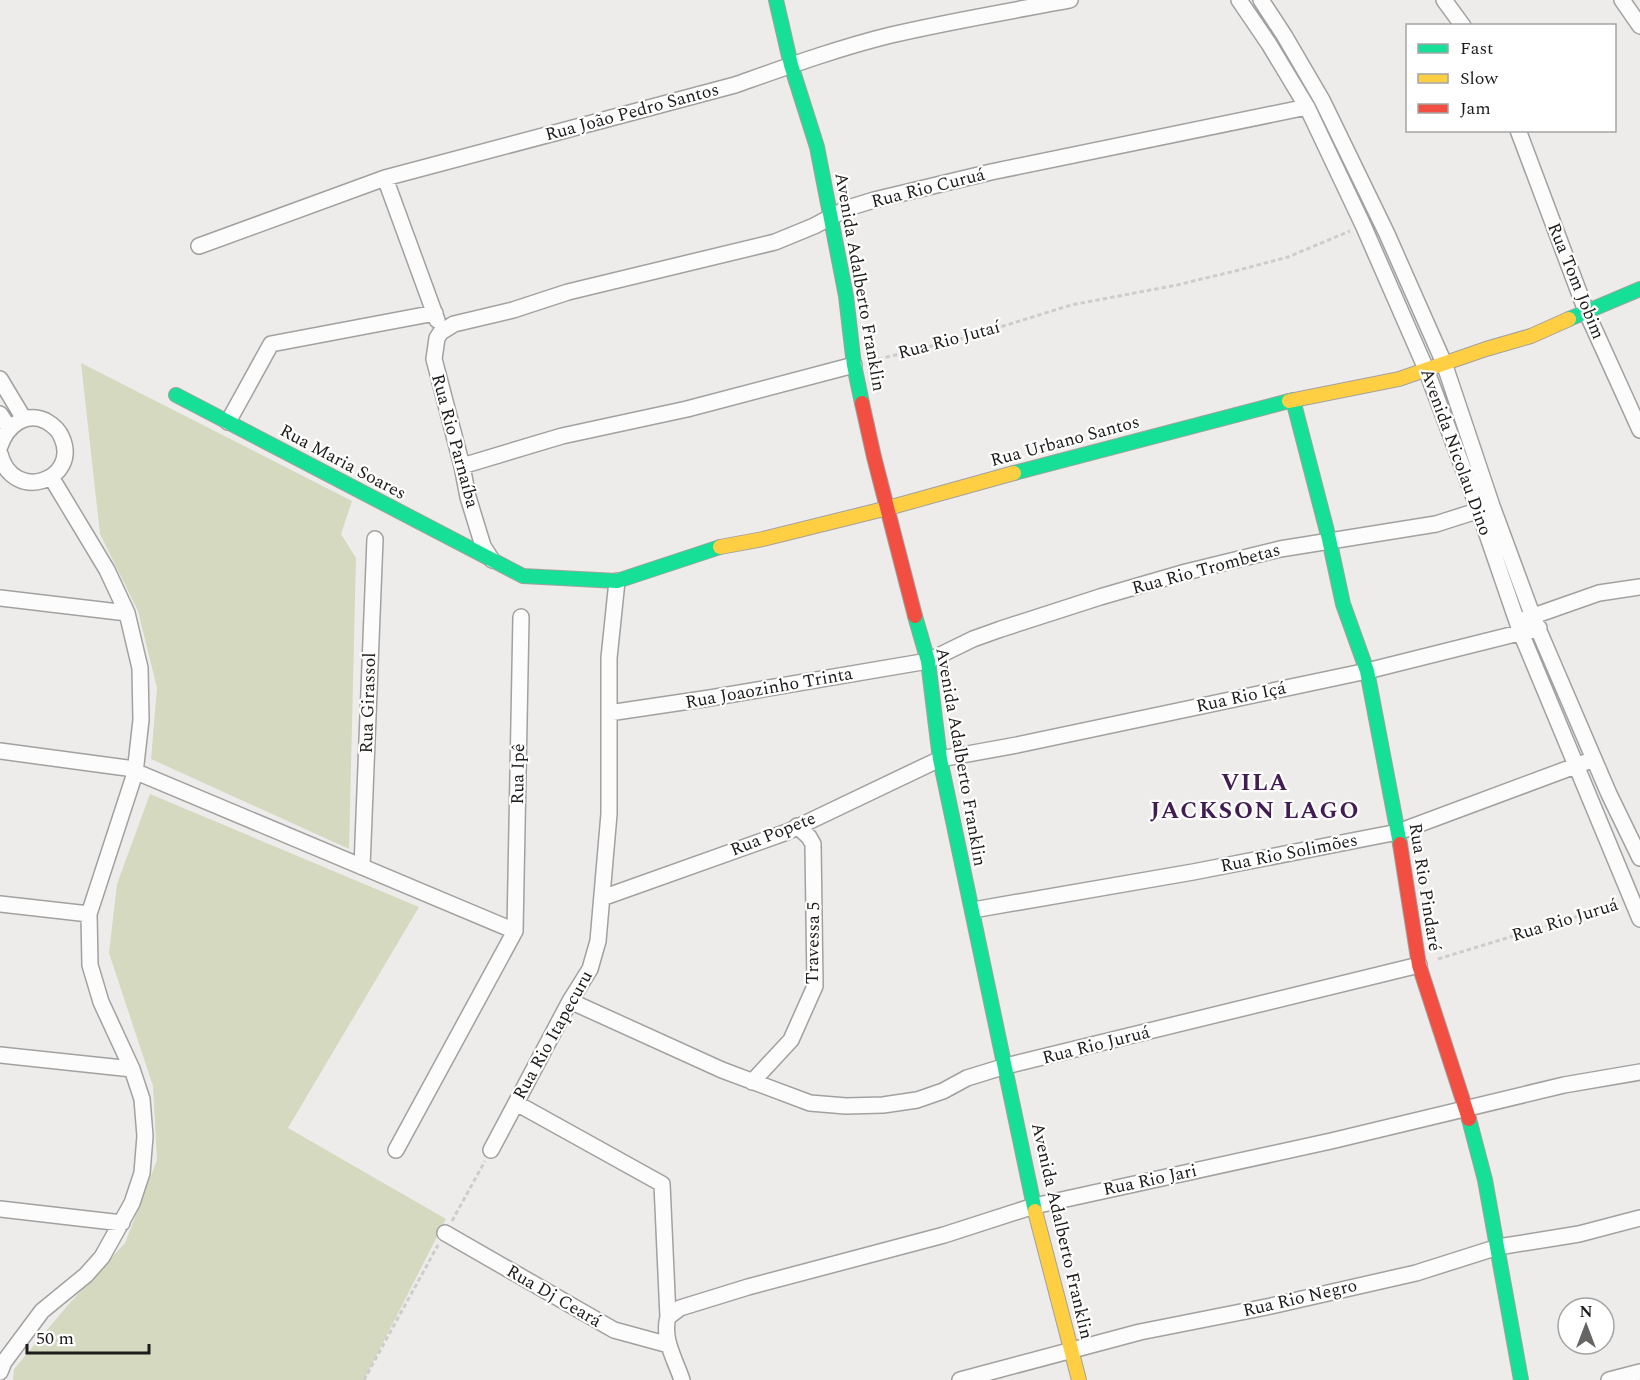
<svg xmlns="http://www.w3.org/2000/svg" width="1640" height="1380" viewBox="0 0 1640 1380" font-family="Spectral,serif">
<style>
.green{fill:#d5d9bf}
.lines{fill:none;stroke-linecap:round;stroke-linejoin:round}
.street-casing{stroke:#a2a19f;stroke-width:18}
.fast-casing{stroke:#a2a19f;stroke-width:16}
.slow-casing{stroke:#a2a19f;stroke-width:16}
.jam-casing{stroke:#a2a19f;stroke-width:16}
.path{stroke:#cecdcd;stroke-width:3;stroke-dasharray:4.5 3;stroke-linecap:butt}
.street{stroke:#fcfcfc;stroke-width:15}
.fast{stroke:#16e098;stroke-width:14}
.slow{stroke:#ffcf43;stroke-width:14}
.jam{stroke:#f24e42;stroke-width:14}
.labels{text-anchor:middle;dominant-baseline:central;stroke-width:4.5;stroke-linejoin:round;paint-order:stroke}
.street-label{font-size:18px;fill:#1e1c1b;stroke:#fff}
.district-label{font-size:24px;font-weight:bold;letter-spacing:1.5px;fill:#411d53;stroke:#fff}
</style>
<rect width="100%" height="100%" fill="#eeecea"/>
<path class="green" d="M81 363 352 501 341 534 356 558 349 849 151 759 157 688 138 611 100 534Z
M150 794 419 907 288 1128 446 1219 364 1380H13L14 1369 68 1305 125 1243 157 1160 153 1086 109 953 117 884Z"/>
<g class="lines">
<g class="street-casing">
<path id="street" d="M1239 0 1269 44 1307 107 1363 225 1426 369 1479 511 1521 633 1640 919
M1261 0 1284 35 1322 100 1387 234 1444 363 1492 506 1533 617 1609 794 1640 858
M1444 0 1463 26
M1622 0 1640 26
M1518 130 1586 311 1640 430
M385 178 437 320
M199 246 385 178 735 85C786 67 838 48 891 35 951 21 1011 11 1070 0
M0 379 24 419
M0 414 9 428
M228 422 271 344 435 313
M0 446C7 426 25 411 46 421 53 425 59 430 62 438 80 480 13 504 0 454
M462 466 562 436 687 409 854 365
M492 560 483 546 468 497 462 466 434 359 437 338 441 332 454 324 513 310 568 292 775 242 814 226 848 208 874 200 991 172 1307 107
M0 598 127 613
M1525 619 1599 593 1640 587
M609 713 710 698 928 661 973 639 1001 629 1100 597 1186 572 1280 549 1436 524 1486 508
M0 751 127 768 515 931
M362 867 375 539
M602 898 787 832 940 759 1017 745 1367 671 1539 628
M0 904 89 914
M973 910 1193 872 1398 832 1586 762
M570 1001 722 1070 810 1103 846 1106 883 1105 917 1100 943 1091 967 1078 1006 1066 1419 965
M0 1055 132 1069
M752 1082 791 1040 815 986 813 844 809 837 797 826
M516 1103 662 1184 668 1317C662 1339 675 1359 682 1380
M396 1150 515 931 521 617
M491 1150 570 1001 590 969 598 941 609 814V658L617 581
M0 1209 122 1223
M445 1233 614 1330 669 1345
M668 1317 680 1308 748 1287 944 1235 1034 1206 1331 1141 1564 1085 1640 1072
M0 1372 4 1362 42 1311 86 1275 102 1257 132 1203 142 1173 145 1136 142 1099 132 1069 101 1002 90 965 89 914 135 773 141 720 140 668 127 613 107 570 51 477
M960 1380 1140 1332 1271 1306 1416 1273 1498 1247 1579 1234 1640 1218
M1609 1380 1640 1372"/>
</g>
<g class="fast-casing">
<path id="fast" d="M776 0 791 65 817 147 846 296 854 365 862 403
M1569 319 1640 289
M176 395 523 576 617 581 720 547
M1293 400 1329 539 1343 604 1367 671 1400 844
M1014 473 1289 401
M915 616 928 661 940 759 1035 1211
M1469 1119 1485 1180 1521 1380"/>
</g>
<g class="slow-casing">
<path id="slow" d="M1289 401 1399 379 1486 349 1531 336 1569 319
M720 547 763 539 888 508 1014 473
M1035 1211 1079 1380"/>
</g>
<g class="jam-casing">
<path id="jam" d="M862 403 874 457 915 616
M1400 844 1419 965 1469 1119"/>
</g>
<path class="path" d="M871 361 968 337 1071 305 1177 285 1235 271 1288 257 1350 231
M1438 959 1618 904
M452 1221 485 1161
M364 1380 438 1245"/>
<use href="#street" class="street"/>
<use href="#fast" class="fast"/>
<use href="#slow" class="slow"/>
<use href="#jam" class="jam"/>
</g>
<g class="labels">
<g class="street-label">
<text transform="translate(632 112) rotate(-15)">Rua João Pedro Santos</text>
<text transform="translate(928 188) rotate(-14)">Rua Rio Curuá</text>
<text transform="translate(1576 281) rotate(68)">Rua Tom Jobim</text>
<text transform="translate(860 282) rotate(80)">Avenida Adalberto Franklin</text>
<text transform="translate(949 340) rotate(-15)">Rua Rio Jutaí</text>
<text transform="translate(455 441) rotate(75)">Rua Rio Parnaíba</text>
<text transform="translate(1065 441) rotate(-15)">Rua Urbano Santos</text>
<text transform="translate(1456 452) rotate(70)">Avenida Nicolau Dino</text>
<text transform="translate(343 462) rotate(28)">Rua Maria Soares</text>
<text transform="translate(1206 569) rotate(-15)">Rua Rio Trombetas</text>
<text transform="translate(769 688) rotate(-10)">Rua Joaozinho Trinta</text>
<text transform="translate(1241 697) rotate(-12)">Rua Rio Içá</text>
<text transform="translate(368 703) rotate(-88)">Rua Girassol</text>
<text transform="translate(961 757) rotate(80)">Avenida Adalberto Franklin</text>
<text transform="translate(518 774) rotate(-89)">Rua Ipê</text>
<text transform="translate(773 834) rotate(-22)">Rua Popete</text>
<text transform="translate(1289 853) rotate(-11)">Rua Rio Solimões</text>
<text transform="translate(1425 887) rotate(81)">Rua Rio Pindaré</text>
<text transform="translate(1565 920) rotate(-17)">Rua Rio Juruá</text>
<text transform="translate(813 943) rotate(-89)">Travessa 5</text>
<text transform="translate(553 1035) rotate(-61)">Rua Rio Itapecuru</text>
<text transform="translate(1096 1045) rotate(-14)">Rua Rio Juruá</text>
<text transform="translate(1150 1180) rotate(-12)">Rua Rio Jari</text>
<text transform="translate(1062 1231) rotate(77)">Avenida Adalberto Franklin</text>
<text transform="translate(554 1296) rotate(30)">Rua Dj Ceará</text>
<text transform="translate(1300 1298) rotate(-13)">Rua Rio Negro</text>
</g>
<g class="district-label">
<text x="1255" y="783">VILA<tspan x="1255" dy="28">JACKSON LAGO</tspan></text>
</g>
</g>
<rect x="1406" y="24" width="210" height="108" fill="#ffffff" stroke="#a5a4a4" stroke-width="1.5"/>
<rect x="1418" y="44" width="30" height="9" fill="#16e098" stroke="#a5a4a4" stroke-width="1.5"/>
<text x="1460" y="54" font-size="18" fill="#1e1c1b">Fast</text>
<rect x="1418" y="74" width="30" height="9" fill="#ffcf43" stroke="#a5a4a4" stroke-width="1.5"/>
<text x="1460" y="84" font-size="18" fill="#1e1c1b">Slow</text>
<rect x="1418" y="104" width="30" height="9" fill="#f24e42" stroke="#a5a4a4" stroke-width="1.5"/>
<text x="1460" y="114" font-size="18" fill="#1e1c1b">Jam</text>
<g transform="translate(1586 1326)"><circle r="28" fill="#ffffff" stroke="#a5a4a4" stroke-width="1.5"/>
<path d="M0-4.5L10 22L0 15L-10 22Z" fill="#676563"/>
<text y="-9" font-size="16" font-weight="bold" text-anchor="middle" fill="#1e1c1b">N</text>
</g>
<path d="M27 1344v9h122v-9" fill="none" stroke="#1e1c1b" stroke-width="3"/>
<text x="36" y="1344" font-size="18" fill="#1e1c1b" stroke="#ffffff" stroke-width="4.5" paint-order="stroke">50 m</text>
</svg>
